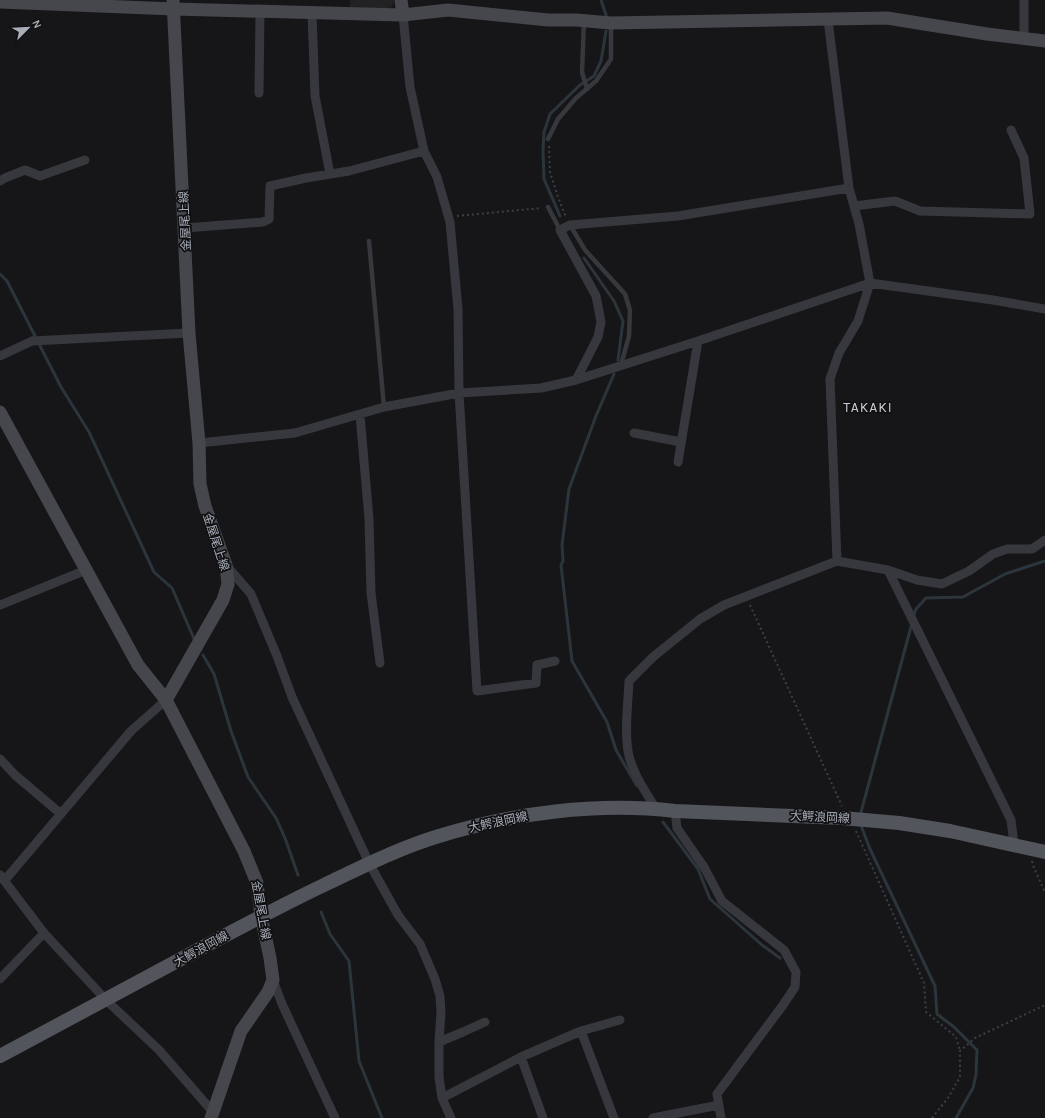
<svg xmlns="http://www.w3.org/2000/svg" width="1045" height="1118" viewBox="0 0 1045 1118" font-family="Karla,'Noto Sans JP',sans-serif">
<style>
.built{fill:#222225}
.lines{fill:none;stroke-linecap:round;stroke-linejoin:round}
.stream{stroke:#2c353c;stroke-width:3}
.path{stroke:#3d3f44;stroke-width:2;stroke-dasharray:2 3;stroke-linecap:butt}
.lane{stroke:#37383d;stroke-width:4.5}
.street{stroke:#37383d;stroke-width:9}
.secondary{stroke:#45474d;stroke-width:13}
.primary{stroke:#53555c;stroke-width:14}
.labels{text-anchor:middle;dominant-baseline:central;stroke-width:3.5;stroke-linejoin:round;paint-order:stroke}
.street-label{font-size:12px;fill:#a8adb8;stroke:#111113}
.quarter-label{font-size:14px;letter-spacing:1px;fill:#c9ccd4;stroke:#111113}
</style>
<rect width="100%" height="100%" fill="#161618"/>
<path class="built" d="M350 0H394V2L392 7 389 8H350Z"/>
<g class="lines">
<path class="stream" d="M601 0 607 18
M560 216 544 179 543 151 544 132 550 114 580 85 594 76 601 61 606 31
M584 258 614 301 623 321 618 360
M0 274 7 281 61 387 89 432 154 572 172 588 195 641
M614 374 596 416 569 489 562 545 563 561 561 565 572 661 607 722 616 750 637 786
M913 617 916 609 926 598 963 597 1005 574 1045 561
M203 655 214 674 231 731 248 777 276 818 285 838 298 875
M860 816 912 623
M663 822 698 869 710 899 762 945 780 958
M860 823 870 849 935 986 937 1014 954 1027 977 1050 976 1075 973 1088 956 1118
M321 912 330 934 349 961 359 1061 382 1118"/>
<path class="path" d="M549 146 550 172 558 197 566 217
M457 216 541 208
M750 605 842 806
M856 831 924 983 926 1012 956 1037 960 1051
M1032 861 1034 868 1045 892
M932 1118 948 1098 960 1077V1051L975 1038 1045 1005"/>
<path class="lane" d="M584 22 582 72 587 89
M548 139 558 119 576 98 596 81 611 59V25
M548 207 560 230
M570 225 585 250 625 294 630 310 629 336 621 365
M369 241 384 407"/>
<path class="street" d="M1024 0V38
M312 13 315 96 330 174
M403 15 410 87 424 151 437 177 450 222 458 309 459 393 477 691 536 683 537 665 555 661
M828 20 849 188 859 224 870 283 858 321 839 353 830 379 837 561
M259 93 260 12
M0 181 5 178 25 170 40 176 85 160
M854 206 895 201 920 211 1030 214 1024 158 1011 130
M185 228 263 222 269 219 270 186 306 178 349 171 424 151
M0 356 32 341 189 333
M576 380 598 337 601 322 596 296 560 230 570 225 678 216 849 188
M360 415 369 519 371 593 380 663
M634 433 681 442
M199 443 295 433 384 407 459 393 541 388 576 380 698 341 870 283 993 300 1045 309
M678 462 698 341
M226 565 251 594 277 656 292 697 369 863 398 915 420 944 435 979 440 996 441 1013 439 1042V1077L442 1098 451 1118
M888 570 917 580 942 584 969 571 993 554 1007 549H1032L1045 540
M0 605 86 570
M0 759 15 775 61 814
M656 809C646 792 634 776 629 756 624 735 628 704 629 681L653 657 700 619 724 605 837 561 888 570 1011 820 1014 844
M675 811 677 828 704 867 722 901 784 950 796 972 795 987 783 1005 717 1094 721 1118
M0 875 44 933 106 1000 159 1050 213 1112
M5 880 131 731 166 700
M0 979 44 933
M273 980 282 1004 335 1118
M581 1031 614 1118
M439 1042 463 1032 485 1022
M521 1057 543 1118
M442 1098 521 1057 581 1031 620 1020
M653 1118 719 1105"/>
<path class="secondary" d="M401 0 403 15
M0 2 174 9 364 14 403 15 448 10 548 20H576L611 23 887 18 987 34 1045 41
M0 412 138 665 166 700 244 851 257 883 261 916 270 958 273 980 268 992 241 1031 211 1118
M166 700 223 600 228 584 226 565 205 506 200 484 199 443 189 333 173 0"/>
<path class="primary" d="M0 1056C65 1021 130 987 194 952 237 929 280 906 324 885 362 867 399 848 439 836 513 813 597 802 675 811L842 818 899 823 950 831 1045 852"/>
</g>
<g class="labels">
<g class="street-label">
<text transform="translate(185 221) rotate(-93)">金屋尾上線</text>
<text transform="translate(216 542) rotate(72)">金屋尾上線</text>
<text transform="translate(820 817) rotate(3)">大鰐浪岡線</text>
<text transform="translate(498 822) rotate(-12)">大鰐浪岡線</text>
<text transform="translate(261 910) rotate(80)">金屋尾上線</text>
<text transform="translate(201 949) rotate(-29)">大鰐浪岡線</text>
</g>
<g class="quarter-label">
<text x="868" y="407">TAKAKI</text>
</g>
</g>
<g transform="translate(28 28) rotate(66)" stroke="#111113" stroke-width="3" paint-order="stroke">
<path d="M0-3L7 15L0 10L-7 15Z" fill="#a8adb8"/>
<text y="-6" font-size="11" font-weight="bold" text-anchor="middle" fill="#a8adb8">N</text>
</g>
</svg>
